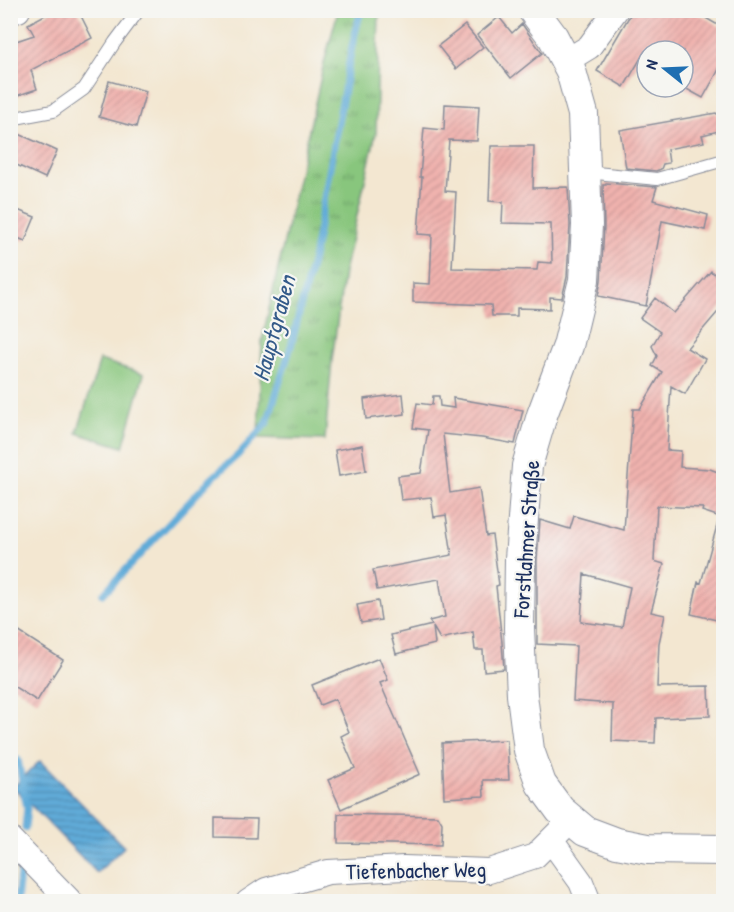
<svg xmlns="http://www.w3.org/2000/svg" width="734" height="912" viewBox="0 0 734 912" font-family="'Patrick Hand',sans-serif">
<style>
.grass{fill:url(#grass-tufts);stroke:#527a6e;stroke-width:1.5}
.garden{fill:#88c67d;stroke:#527a6e;stroke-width:1.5}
.water{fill:url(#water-rules);stroke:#3e6d9b;stroke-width:1.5}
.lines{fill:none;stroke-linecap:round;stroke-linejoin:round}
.stream{stroke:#60abd8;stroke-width:7}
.building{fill:url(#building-hatch);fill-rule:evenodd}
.service-casing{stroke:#878b98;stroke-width:14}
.minor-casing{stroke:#878b98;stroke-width:26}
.tertiary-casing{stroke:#878b98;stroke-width:32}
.service{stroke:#fff;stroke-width:12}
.minor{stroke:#fff;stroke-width:24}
.tertiary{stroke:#fff;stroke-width:30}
.labels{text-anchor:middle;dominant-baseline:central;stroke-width:4.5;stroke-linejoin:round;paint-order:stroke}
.street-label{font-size:22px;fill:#1b2f5e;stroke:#f6f6f2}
.water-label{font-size:24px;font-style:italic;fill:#335a89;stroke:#f6f6f2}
</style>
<defs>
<pattern id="grass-tufts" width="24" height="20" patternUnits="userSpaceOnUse" patternTransform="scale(1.5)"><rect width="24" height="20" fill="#88c67d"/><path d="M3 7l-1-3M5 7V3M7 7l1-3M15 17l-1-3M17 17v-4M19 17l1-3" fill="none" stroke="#6ea16a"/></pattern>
<pattern id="water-rules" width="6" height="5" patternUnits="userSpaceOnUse" patternTransform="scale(1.5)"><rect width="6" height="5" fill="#60abd8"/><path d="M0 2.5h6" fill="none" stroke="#4e8cb2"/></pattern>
<pattern id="building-hatch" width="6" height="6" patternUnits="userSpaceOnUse" patternTransform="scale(1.5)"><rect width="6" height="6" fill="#f0b2ae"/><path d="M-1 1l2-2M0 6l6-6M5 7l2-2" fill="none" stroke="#cd9998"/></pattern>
</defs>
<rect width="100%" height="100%" fill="#f6f6f2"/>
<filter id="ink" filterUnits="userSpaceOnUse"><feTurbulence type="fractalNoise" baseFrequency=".0167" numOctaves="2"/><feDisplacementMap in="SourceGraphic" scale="12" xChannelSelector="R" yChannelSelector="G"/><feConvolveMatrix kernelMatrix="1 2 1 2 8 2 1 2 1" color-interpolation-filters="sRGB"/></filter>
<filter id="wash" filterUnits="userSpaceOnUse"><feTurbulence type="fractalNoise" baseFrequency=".008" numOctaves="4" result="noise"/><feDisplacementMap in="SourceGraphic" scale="24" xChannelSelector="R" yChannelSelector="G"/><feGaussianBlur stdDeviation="1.35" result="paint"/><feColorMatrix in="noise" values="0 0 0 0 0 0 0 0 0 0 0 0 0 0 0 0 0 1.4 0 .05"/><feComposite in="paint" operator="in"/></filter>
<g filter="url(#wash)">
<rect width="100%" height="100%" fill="#f3e7d1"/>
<path class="grass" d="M338 11H379L376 133 344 272 332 360 325 440 258 438 262 340 324 63Z"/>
<path class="garden" d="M100 360 144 374 123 447 77 433Z"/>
<path class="water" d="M40 761 124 847 97 873 13 787Z"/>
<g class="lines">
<path class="stream" d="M103 594 209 481 238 455 267 423 291 346 314 254 352 46 361 10
M18 760 27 808 25 828
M17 901 20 874"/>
</g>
<g id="blocks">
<path class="building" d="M54 10H78L92 38 31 70 37 89 10 98V43L34 35 28 24Z
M633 10H692L723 28V62L703 98 683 87V51H645L624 87 597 71Z
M499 17 512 33 522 24 542 53 511 78 477 35Z
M465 25 483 47 456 69 438 46Z
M109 81 146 91 136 127 99 117Z
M445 104 479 106 477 141 449 140 445 191 456 192 452 268 537 270 538 262 552 263 551 224 502 223 503 202 489 201 491 146H534L533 188 568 187 570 225 567 277 562 298 550 297V309L517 308V316H492L491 305 413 302V283L430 284 432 235 418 234 422 177H420L424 128 444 130Z
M716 113 717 114 723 113V130L702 135 704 142 667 149 669 163 663 164 661 169 656 171 626 168 620 130Z
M10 130 57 151 45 178 10 162Z
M606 183 657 187 653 200 708 215 705 230 662 221 646 306 598 296 601 281 604 226 603 185H606Z
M10 207 35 217 25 241 10 235Z
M711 271 723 282V306L687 348 705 359 685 394 671 386 667 450 681 451 680 467 710 469 723 474V518L702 511 703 508 657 506 654 561 664 564 651 612 665 615 659 643 657 687 709 686 710 716 656 718 655 743 612 741 613 704 573 701 576 646 537 644V560L540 520 570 529 574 516 624 530 633 409H640L662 372 652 366 657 356 652 346 660 332 640 318 655 298 674 313ZM584 574 630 587 622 627 581 622Z
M403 394 405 414 366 419 364 399Z
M433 396H439L440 406 454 408 453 398 523 410 515 444 482 438 443 434 450 493 479 488 486 536 492 535 499 585 496 586 502 643 504 669 484 671 483 650H475L473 632 440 639 433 627 435 644 396 654 391 635 432 625 429 621 445 617 439 579 377 590 373 570 452 555 446 515 434 517 431 497 401 500 398 476 421 473 428 430 413 428 417 403 432 405Z
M362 445 366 471 339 476 335 450Z
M718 522 723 523V608L721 621 691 614 698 582 701 583Z
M378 601 381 620 361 623 357 605Z
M10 626 63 660 37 701 10 684Z
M379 658 388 680 380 683 420 774 341 809 328 780 355 768 341 736 349 732 335 699 320 705 312 685Z
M507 740 509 780H483L484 796 444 798 442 743Z
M338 814 438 816 442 823 441 845 338 843Z
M215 818 257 819 256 838 215 837Z"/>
</g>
</g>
<g filter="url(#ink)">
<use href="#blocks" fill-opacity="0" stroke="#878b98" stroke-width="1.5"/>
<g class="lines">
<g class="service-casing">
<path id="service" d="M10 119 53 111 84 89 115 42 139 10
M586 172 657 179 724 160"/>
</g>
<g class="minor-casing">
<path id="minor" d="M10 13 18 10
M566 61 589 47 616 10
M10 839 71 902
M551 840 581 882 589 902
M248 902 266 890 328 872 404 868 489 871 535 856 572 819"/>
</g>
<g class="tertiary-casing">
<path id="tertiary" d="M533 10 553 37 571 71 583 114 587 225 584 280 568 346 542 415 527 466 520 559 519 628 522 695 529 750 541 784 560 810 585 831 617 843 648 849 724 850"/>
</g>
<use href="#service" class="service"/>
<use href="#minor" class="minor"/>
<use href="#tertiary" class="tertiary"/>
</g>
</g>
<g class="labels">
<g class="street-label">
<text transform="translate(526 539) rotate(-86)">Forstlahmer Straße</text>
<text transform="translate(416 870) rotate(-1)">Tiefenbacher Weg</text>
</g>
<g class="water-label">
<text transform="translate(273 328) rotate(-75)">Hauptgraben</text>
</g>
</g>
<rect width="734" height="912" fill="none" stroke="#f6f6f2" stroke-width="36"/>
<g transform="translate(665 69) rotate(288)"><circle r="28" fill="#f6f6f2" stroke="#9ea6b7" stroke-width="1.5"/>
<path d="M0-4.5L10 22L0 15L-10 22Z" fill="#1f6fb2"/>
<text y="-9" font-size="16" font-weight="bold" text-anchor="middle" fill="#1b2f5e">N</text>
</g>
</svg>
